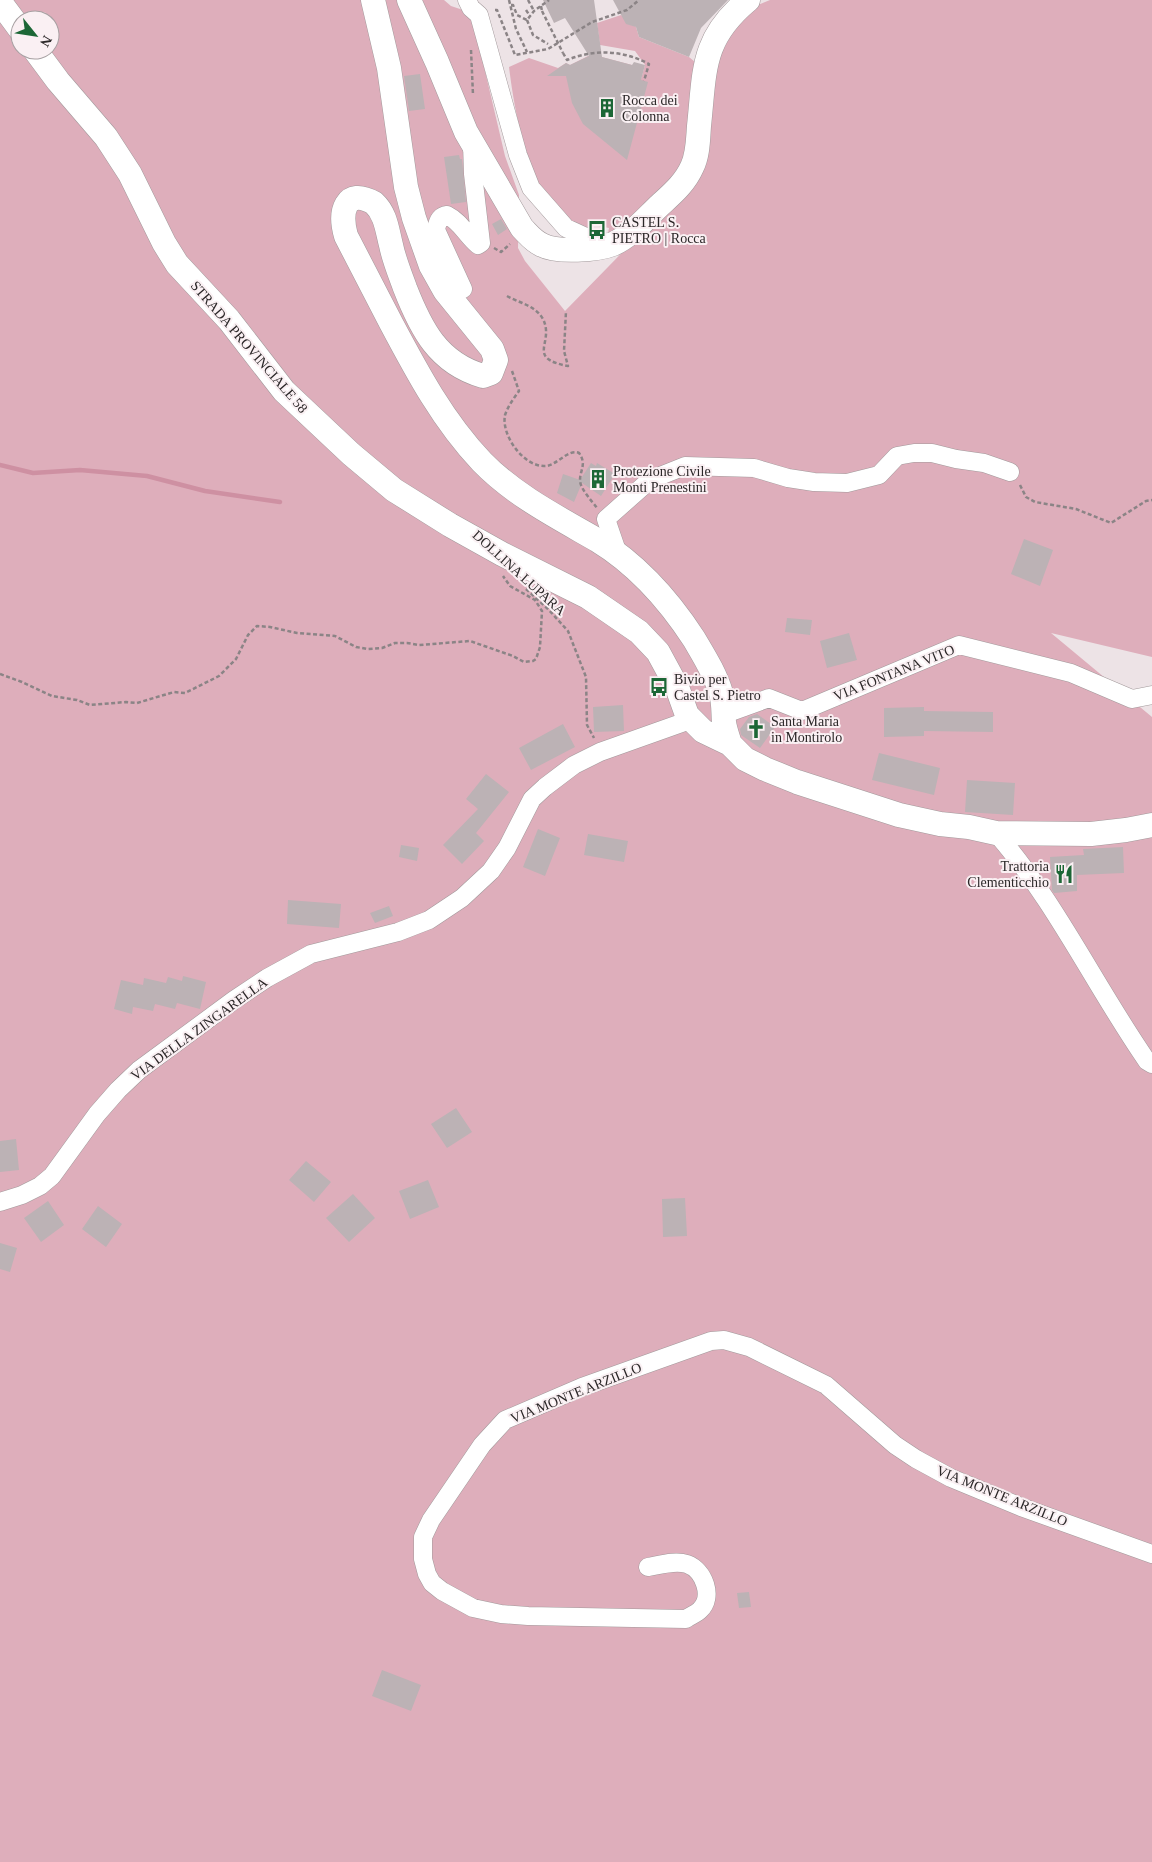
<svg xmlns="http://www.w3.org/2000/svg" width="1152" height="1862" viewBox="0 0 1152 1862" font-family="Georgia,serif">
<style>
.green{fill:#deaebb;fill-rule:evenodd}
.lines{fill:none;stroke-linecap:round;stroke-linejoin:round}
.stream{stroke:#ce90a2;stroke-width:4.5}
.building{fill:#bcb2b5}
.street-casing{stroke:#a2999b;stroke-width:19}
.secondary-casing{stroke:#a2999b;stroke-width:25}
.path{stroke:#8b8486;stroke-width:2.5;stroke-dasharray:4 2.5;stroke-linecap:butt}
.street{stroke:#fff;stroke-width:18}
.secondary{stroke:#fff;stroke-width:24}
.path-bridge{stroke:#8b8486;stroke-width:2.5;stroke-dasharray:4 2.5;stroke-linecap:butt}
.labels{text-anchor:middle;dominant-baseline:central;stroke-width:4;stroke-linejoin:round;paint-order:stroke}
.poi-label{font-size:14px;fill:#2b2728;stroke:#faf0f3;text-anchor:start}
.street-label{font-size:14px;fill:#2b2728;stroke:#faf0f3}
</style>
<rect width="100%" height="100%" fill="#ede3e6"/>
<path class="green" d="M0 0H444L451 6 466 11 473 20 505 156 519 195 518 248 525 261 565 311 695 178 717 51 753 7 770 0H1152V657L1051 633 1152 717V1862H0ZM20 20H50V50H20Z
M621 15 636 27 639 37 689 57 695 62 692 147 675 182 607 238 609 228 589 224 586 233C573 223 550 204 541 190 524 164 513 100 509 67L529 58 558 68 566 63 570 65 588 56 594 55 632 65 641 79 645 65 635 51 600 45 597 23Z"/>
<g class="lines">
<path class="stream" d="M0 465 33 473 80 470 147 476 205 491 280 502"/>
</g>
<path class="building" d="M543 0H594L602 57 632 65 634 62 645 65 641 80 648 82 627 160 583 124 572 103 566 76H547L566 63 570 65 589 56 565 18 554 23Z
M613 0H728L701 28 689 57 639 37 636 27 626 24Z
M420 74 425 109 409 111 404 76Z
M459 155 460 159H462L466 202 451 204 444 157Z
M501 219 507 229 498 235 492 224Z
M591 463 596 466 597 463 615 474 601 496 582 483 574 502 557 493 563 474 580 480Z
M1024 539 1053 550 1040 586 1011 574Z
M787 618 812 620 810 635 785 632Z
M849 633 857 660 827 668 820 641Z
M623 705 624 731 594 732 593 707Z
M924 707V711L993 712V732L924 731V736L884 737V708Z
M757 714 775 727 760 748 741 735 740 729 749 717Z
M563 724 575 747 531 770 519 748Z
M879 753 940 768 934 795 872 780Z
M486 774 509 792 476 833 484 841 462 864 443 845 478 809 466 799Z
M967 780 1015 783 1013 815 965 812Z
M538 829 560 838 545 876 523 867Z
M588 834 628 841 624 862 584 855Z
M401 845 419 848 417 861 399 857Z
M1123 847 1124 873 1077 875V891L1054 893 1052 890 1050 857 1084 855 1083 849Z
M288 900 341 904 339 928 287 924Z
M389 906 393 916 375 923 370 913Z
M183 976 206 982 200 1009 177 1003 175 1009 155 1004 153 1011 133 1007 132 1014 114 1009 121 980 143 985 144 978 166 983 168 977 182 981Z
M456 1108 472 1132 447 1148 431 1124Z
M16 1139 19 1170 0 1172V1141Z
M306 1161 331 1182 314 1202 289 1180Z
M428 1180 439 1207 410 1219 399 1191Z
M353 1194 375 1218 349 1242 326 1218Z
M685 1198 687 1236 663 1237 662 1199Z
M48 1201 64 1225 41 1242 24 1218Z
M98 1206 122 1224 106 1247 82 1229Z
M0 1243 17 1248 10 1272 0 1269Z
M749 1592 751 1607 739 1608 737 1593Z
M382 1670 421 1685 411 1711 372 1696Z"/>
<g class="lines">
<g class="street-casing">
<path id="street" d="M467 0 471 8 479 15 518 155 531 188 566 228 590 239 609 243
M463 289 436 230C437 223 439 216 447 215 461 222 466 235 478 245L481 243 473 174 472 143
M618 554 606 519 650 480 685 466 754 468 788 478 814 482 847 483 879 475 897 456 914 453H932L956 459 984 463 1010 472
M725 714 769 698 802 711 959 645 1071 673 1132 699 1152 695
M996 833C1056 902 1095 986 1147 1061L1152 1064
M0 1202 22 1195 40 1186 52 1176 97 1114 118 1090 139 1070 234 1000 267 978 311 954 398 932 429 920 462 898 491 871 507 848 532 799 545 787 574 765 600 752 690 720
M648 1567C660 1565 675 1560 687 1564 704 1570 714 1597 700 1610 696 1614 690 1616 686 1619L528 1616 501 1614 473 1608 442 1591 432 1583 427 1574 423 1559V1537L431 1520 482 1445 505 1420 582 1387 711 1341 724 1340 749 1347 826 1385 895 1445 916 1459 951 1478 1021 1507 1152 1554"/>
</g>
<g class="secondary-casing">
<path id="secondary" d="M373 0 389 68 406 187 414 218 431 266 445 291 492 349 496 360 491 373 483 376C438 363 421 329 405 288 400 274 394 260 391 245 387 230 386 214 374 203 345 187 339 212 346 236 361 265 376 294 391 323 417 372 443 421 482 462 514 495 557 517 597 540 638 565 668 599 694 639 704 656 715 673 721 693 724 703 723 712 724 722 725 730 728 737 730 744
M409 0 437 62 466 132 522 228C528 234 533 241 542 245 557 253 598 250 613 244 631 236 646 218 660 205 672 194 685 183 692 167 698 155 698 140 699 126 705 70 701 39 748 0
M0 2 20 29
M35 50 58 81 106 137 130 174 164 243 177 264 229 320 284 391 351 454 394 490 450 525 502 554 588 597 639 632 658 652 677 687 687 715 703 731 730 744 745 759 765 769 797 782 899 815 940 824 969 827 996 833 1091 834 1126 830 1152 825"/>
</g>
<path class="path" d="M509 0 516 29 527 52
M528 0 534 11
M511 5H513L517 15 527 20 534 11 549 0
M541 6 542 11
M495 10H497L515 55 548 49 592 22 627 10 639 0
M526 10 530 16
M527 20 533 35 548 44
M471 50 473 95
M563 53 567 60C594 49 623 50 649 64L644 81
M494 248 501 252 510 244
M507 296C519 303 535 305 543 319 555 343 525 358 568 366L564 351 566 311
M512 371 519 391C514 398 508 406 505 415 501 435 523 466 544 466 556 467 568 448 579 453 587 464 580 470 580 480 580 489 592 501 597 508
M1020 485 1026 497 1035 502 1076 509 1111 523 1146 501 1152 500
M526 589 548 609 568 631 586 677 587 725 594 738
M0 674 22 682 52 696 77 700 90 705 126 702 137 703 174 692 185 693 219 676 236 659 248 635 257 626 270 627 297 633 335 636 356 647 368 649 382 648 395 643H407L419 645 470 641 513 656 524 662 533 661 536 659 540 647 542 611 535 600 510 586 503 576"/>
<use href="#street" class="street"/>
<use href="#secondary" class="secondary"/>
<path class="path-bridge" d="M542 11 563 53"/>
</g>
<defs>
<g id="building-bare" transform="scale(1.5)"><path d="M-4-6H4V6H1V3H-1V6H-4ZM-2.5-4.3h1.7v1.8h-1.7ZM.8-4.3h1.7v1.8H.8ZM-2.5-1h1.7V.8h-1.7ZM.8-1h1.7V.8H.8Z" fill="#1c6736" stroke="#faf0f3" stroke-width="2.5" paint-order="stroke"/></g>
<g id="bus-bare" transform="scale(1.5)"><path d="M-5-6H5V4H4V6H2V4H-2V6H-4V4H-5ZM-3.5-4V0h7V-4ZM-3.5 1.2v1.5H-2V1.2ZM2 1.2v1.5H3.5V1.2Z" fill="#1c6736" stroke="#faf0f3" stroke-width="2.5" paint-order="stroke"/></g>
<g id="church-bare" transform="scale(1.5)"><path d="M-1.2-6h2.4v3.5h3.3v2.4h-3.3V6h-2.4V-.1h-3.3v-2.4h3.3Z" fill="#1c6736" stroke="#faf0f3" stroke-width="2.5" paint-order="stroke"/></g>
<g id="restaurant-bare" transform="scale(1.5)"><path d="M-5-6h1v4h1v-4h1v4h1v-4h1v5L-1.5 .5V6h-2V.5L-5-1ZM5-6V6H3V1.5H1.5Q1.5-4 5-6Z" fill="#1c6736" stroke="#faf0f3" stroke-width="2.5" paint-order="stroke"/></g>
</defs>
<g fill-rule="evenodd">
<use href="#building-bare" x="607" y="108"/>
<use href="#bus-bare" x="597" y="230"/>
<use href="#building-bare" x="598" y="479"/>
<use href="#bus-bare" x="659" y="687"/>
<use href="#church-bare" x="756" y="729"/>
<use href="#restaurant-bare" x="1064" y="874"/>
</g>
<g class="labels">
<g class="poi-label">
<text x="622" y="100">Rocca dei<tspan x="622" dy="16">Colonna</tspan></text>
<text x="612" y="222">CASTEL S.<tspan x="612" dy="16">PIETRO | Rocca</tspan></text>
<text x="613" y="471">Protezione Civile<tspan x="613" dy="16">Monti Prenestini</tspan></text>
<text x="674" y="679">Bivio per<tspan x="674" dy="16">Castel S. Pietro</tspan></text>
<text x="771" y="721">Santa Maria<tspan x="771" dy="16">in Montirolo</tspan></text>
<text x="1049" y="866" text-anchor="end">Trattoria<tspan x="1049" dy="16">Clementicchio</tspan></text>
</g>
<g class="street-label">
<text transform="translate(249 347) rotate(49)">STRADA PROVINCIALE 58</text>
<text transform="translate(519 573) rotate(42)">DOLLINA LUPARA</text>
<text transform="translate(894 673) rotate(-22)">VIA FONTANA VITO</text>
<text transform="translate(199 1029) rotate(-36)">VIA DELLA ZINGARELLA</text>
<text transform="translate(576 1393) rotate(-22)">VIA MONTE ARZILLO</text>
<text transform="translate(1002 1496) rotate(22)">VIA MONTE ARZILLO</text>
</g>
</g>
<g transform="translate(35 35) rotate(120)"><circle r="24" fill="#faf0f3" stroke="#a7a0a2"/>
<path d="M0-4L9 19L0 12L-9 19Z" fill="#1c6736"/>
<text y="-8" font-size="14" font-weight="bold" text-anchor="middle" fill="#2b2728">N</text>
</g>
</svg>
